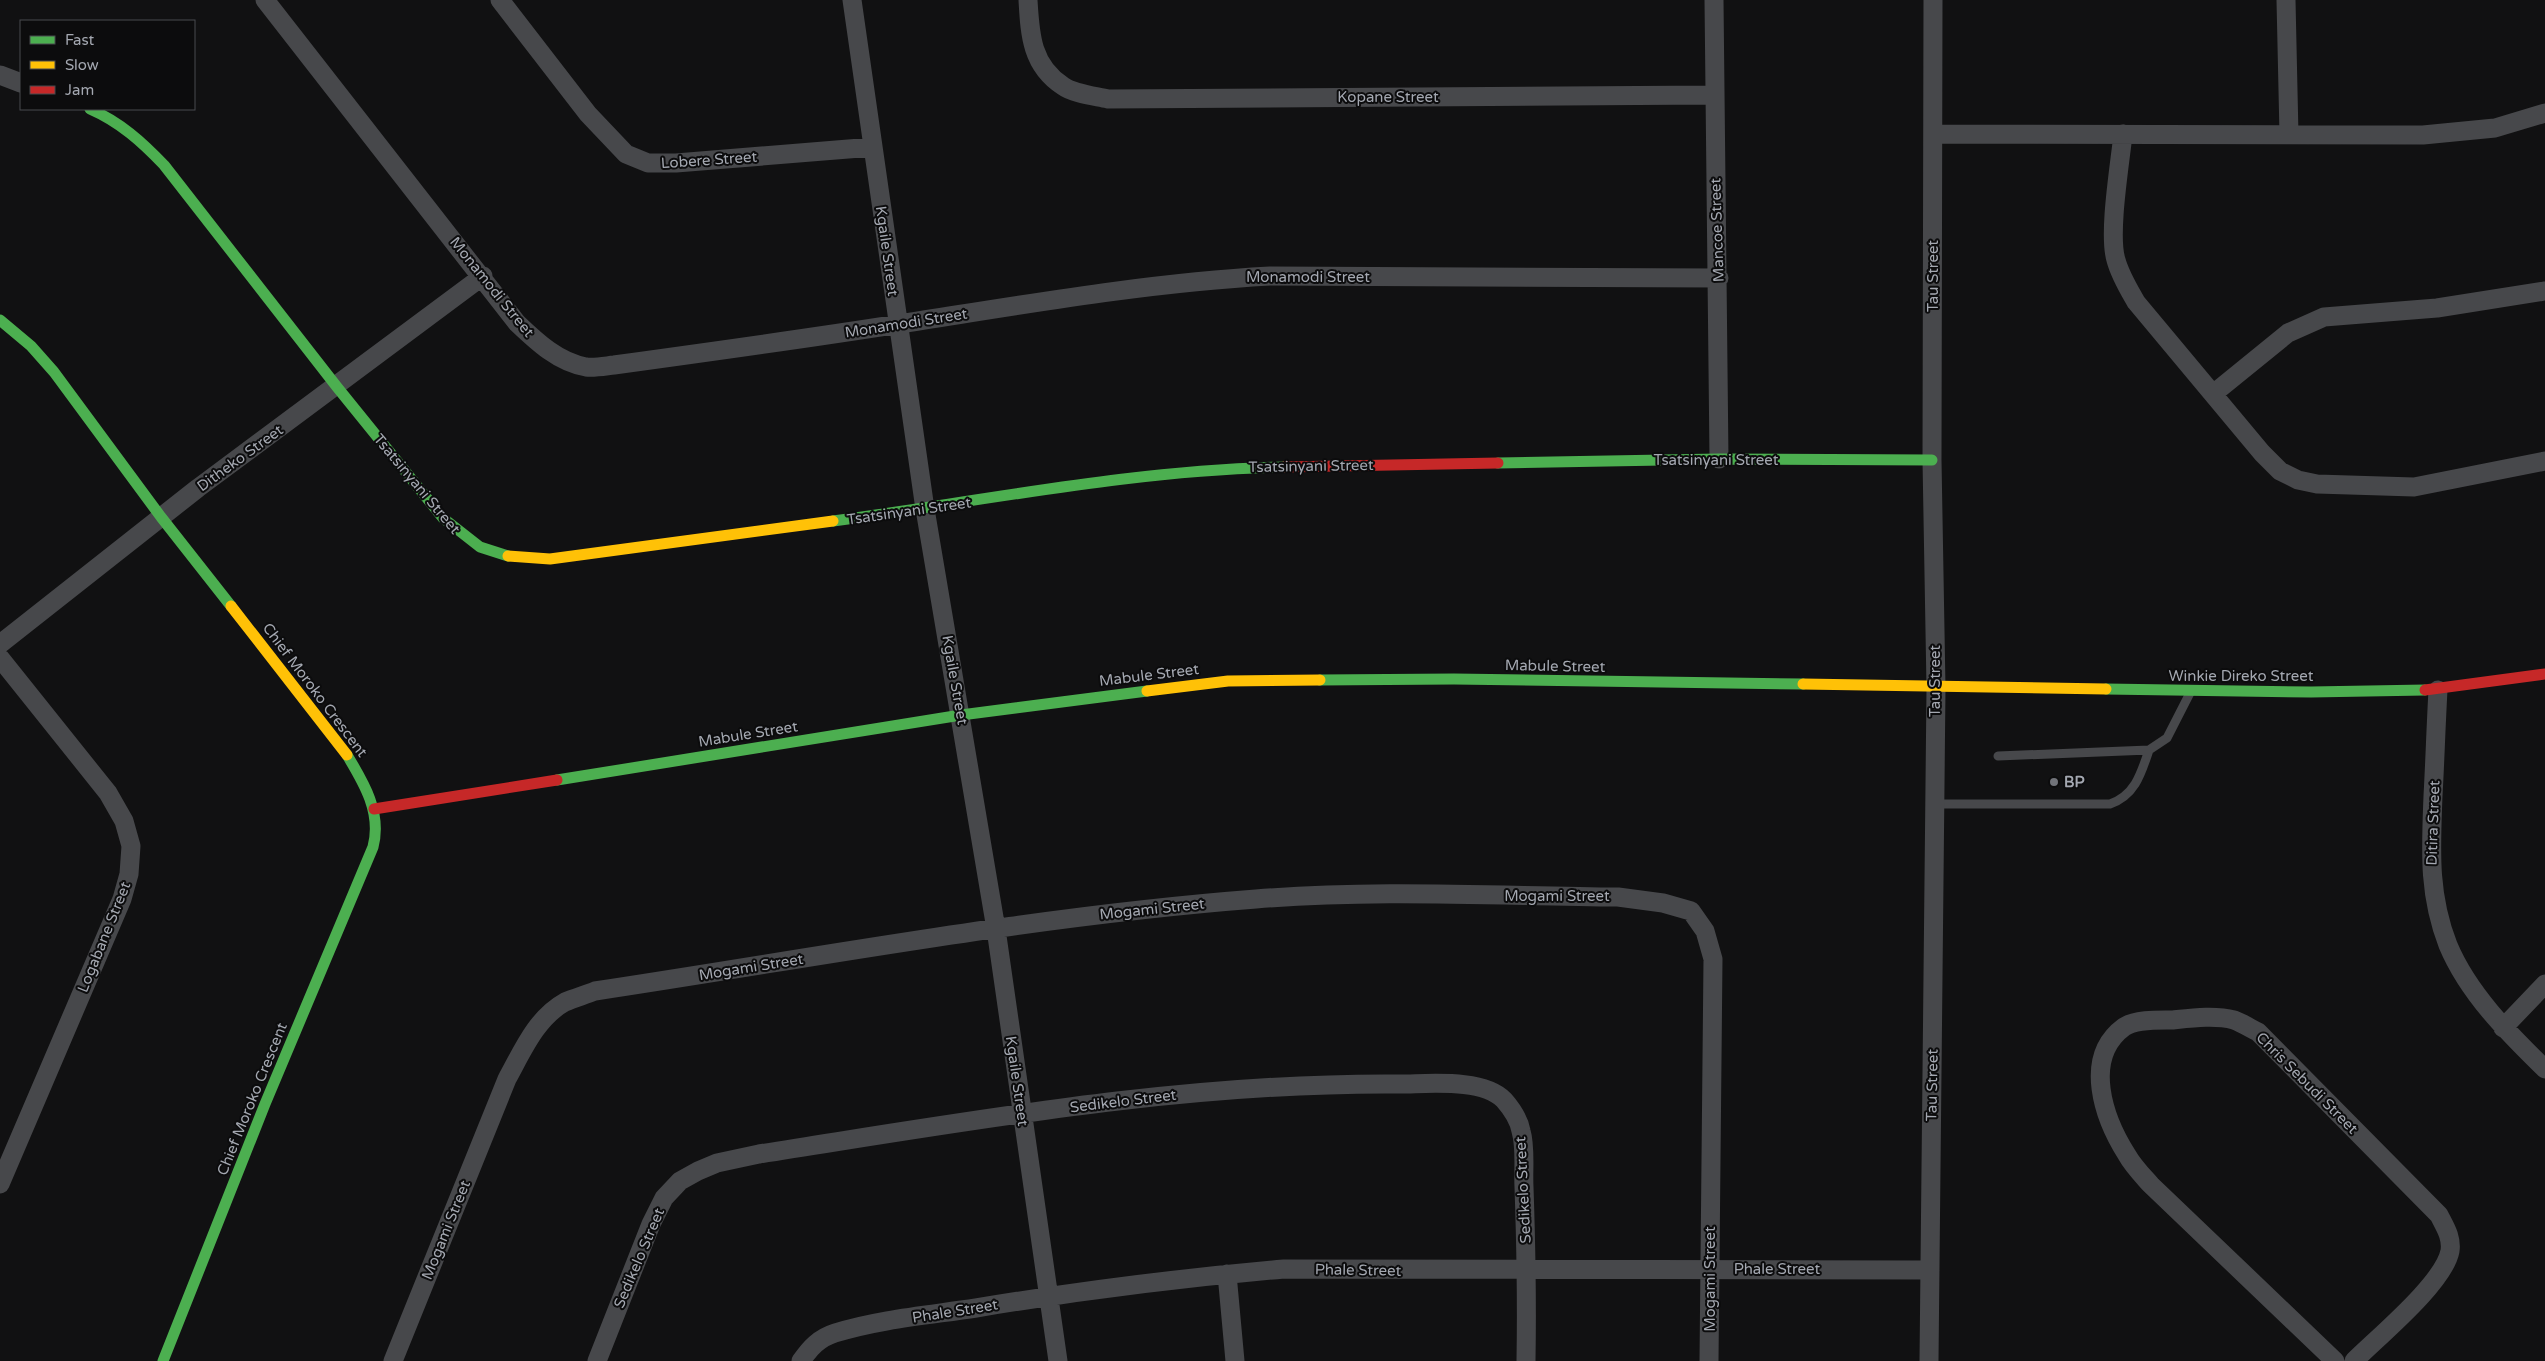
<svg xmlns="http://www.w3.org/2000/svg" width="2545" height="1361" viewBox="0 0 2545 1361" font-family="'Varela Round',sans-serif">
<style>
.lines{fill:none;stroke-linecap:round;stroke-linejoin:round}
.lane{stroke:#47484b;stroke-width:9}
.street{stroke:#47484b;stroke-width:19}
.fast{stroke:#4caf50;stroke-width:11}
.slow{stroke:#ffc107;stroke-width:11}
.jam{stroke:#c62828;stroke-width:11}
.poi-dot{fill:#717379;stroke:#0c0c0d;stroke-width:2}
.labels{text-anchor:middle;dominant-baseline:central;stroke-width:4;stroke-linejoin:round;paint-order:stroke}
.street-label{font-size:15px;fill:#a4a8b1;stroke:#0c0c0d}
.poi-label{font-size:15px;font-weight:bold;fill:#a4a8b1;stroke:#0c0c0d;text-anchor:start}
</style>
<rect width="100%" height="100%" fill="#111112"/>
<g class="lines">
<path class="lane" d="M1998 756 2149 750 2167 738 2190 693
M1935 804H2110C2135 795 2141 774 2149 750"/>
<path class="street" d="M265 0 517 323C537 342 558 362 586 367 595 368 605 366 614 365 709 352 804 339 899 324 1022 305 1145 283 1270 276L1719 278
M500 0 588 114 626 154 648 163H676L873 147
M852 0 925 509 996 929 1058 1361
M1028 0C1030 34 1031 65 1063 86 1074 94 1095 96 1108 99L1713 95
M1714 0 1719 459
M2286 0 2289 135
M0 75 21 83
M1933 134 2423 135 2495 128 2545 113
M2123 134C2120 164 2108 234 2116 260 2120 275 2128 288 2136 302L2262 453 2280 471 2298 480 2317 484 2414 487 2545 461
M2213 394 2288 333 2324 317 2437 308 2545 291
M0 644 198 488 483 276
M0 658 108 793 124 821 131 846 129 874 122 899 0 1184
M2438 690C2436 725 2435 760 2433 796 2431 849 2428 894 2448 945 2468 993 2508 1033 2545 1069
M2503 1028 2545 984
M1227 1274 1235 1361
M393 1361 507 1079C522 1052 536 1018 565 1002 574 998 585 995 595 991 814 958 1034 916 1256 899 1376 889 1498 896 1618 897L1663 903 1691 911 1705 931 1713 959 1709 1361
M597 1361 651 1224 664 1198 680 1181 698 1171 717 1163 759 1154C971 1121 1184 1082 1400 1084 1428 1084 1483 1078 1504 1100 1511 1108 1519 1120 1521 1131 1526 1148 1523 1169 1524 1187 1526 1245 1527 1303 1526 1361
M801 1361C810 1348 819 1338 835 1333 880 1319 930 1315 976 1308 1078 1291 1181 1278 1284 1269L1930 1270
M1929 1361 1936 688 1932 460 1933 0
M2335 1361 2151 1185C2143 1176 2133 1166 2127 1155 2104 1119 2082 1058 2124 1027 2136 1019 2159 1020 2173 1020 2192 1018 2215 1015 2234 1020 2242 1023 2250 1028 2258 1032L2439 1215C2445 1227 2452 1237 2450 1251 2444 1283 2378 1337 2354 1361"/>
<path class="fast" d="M90 109C120 122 142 142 164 165L337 387 443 518 480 547 508 556
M0 320 31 346 54 372 161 517 231 606
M1498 463 1719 459 1932 460
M833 521C983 501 1133 470 1284 467
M1320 680 1454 679 1803 684
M2106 689 2311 692 2425 690
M557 780 961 715 1147 691
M163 1361 265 1104 373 847C382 813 364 783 347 755"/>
<path class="slow" d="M508 556 550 559 833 521
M231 606 347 755
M1803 684 2106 689
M1147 691 1228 681 1320 680"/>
<path class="jam" d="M1284 467 1498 463
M2425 690 2545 674
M374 809 557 780"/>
</g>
<circle class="poi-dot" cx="2054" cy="782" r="5"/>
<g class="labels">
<g class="street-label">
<text x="1388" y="97">Kopane Street</text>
<text transform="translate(709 160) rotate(-4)">Lobere Street</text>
<text transform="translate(1717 230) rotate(-92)">Mancoe Street</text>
<text transform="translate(887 251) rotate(82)">Kgaile Street</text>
<text transform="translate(1933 276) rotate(-90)">Tau Street</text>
<text x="1308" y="277">Monamodi Street</text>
<text transform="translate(492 287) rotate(51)">Monamodi Street</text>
<text transform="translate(906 323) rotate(-9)">Monamodi Street</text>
<text transform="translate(240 458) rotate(-36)">Ditheko Street</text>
<text x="1716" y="460">Tsatsinyani Street</text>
<text transform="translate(1311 466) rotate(-1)">Tsatsinyani Street</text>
<text transform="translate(417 484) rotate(50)">Tsatsinyani Street</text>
<text transform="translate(909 511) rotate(-8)">Tsatsinyani Street</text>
<text transform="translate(1555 666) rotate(1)">Mabule Street</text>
<text transform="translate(1149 675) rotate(-7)">Mabule Street</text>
<text x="2241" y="676">Winkie Direko Street</text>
<text transform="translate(955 680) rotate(80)">Kgaile Street</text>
<text transform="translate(1935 681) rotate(-90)">Tau Street</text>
<text transform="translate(315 690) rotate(53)">Chief Moroko Crescent</text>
<text transform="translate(748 734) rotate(-9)">Mabule Street</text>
<text transform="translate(2433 823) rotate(-88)">Ditira Street</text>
<text x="1557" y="896">Mogami Street</text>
<text transform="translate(1152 909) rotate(-6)">Mogami Street</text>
<text transform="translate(104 937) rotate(-68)">Logabane Street</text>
<text transform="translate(751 967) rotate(-9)">Mogami Street</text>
<text transform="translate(1017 1081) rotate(82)">Kgaile Street</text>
<text transform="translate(2307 1083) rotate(45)">Chris Sebudi Street</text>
<text transform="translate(1932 1085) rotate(-89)">Tau Street</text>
<text transform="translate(252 1099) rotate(-68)">Chief Moroko Crescent</text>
<text transform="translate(1123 1101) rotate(-7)">Sedikelo Street</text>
<text transform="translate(1523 1190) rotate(-93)">Sedikelo Street</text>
<text transform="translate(446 1230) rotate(-68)">Mogami Street</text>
<text transform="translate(639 1258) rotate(-67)">Sedikelo Street</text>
<text x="1777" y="1269">Phale Street</text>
<text transform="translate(1358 1270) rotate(1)">Phale Street</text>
<text transform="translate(1710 1279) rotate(-90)">Mogami Street</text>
<text transform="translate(955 1311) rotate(-9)">Phale Street</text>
</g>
<g class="poi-label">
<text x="2064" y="782">BP</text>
</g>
</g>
<rect x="20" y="20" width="175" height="90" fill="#0c0c0d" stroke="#494a4f"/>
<rect x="30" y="36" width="25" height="8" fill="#4caf50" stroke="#494a4f"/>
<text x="65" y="45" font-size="15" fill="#a4a8b1">Fast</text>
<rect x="30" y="61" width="25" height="8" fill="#ffc107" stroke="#494a4f"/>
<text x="65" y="70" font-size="15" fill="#a4a8b1">Slow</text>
<rect x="30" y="86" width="25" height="8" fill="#c62828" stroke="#494a4f"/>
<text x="65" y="95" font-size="15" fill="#a4a8b1">Jam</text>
</svg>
